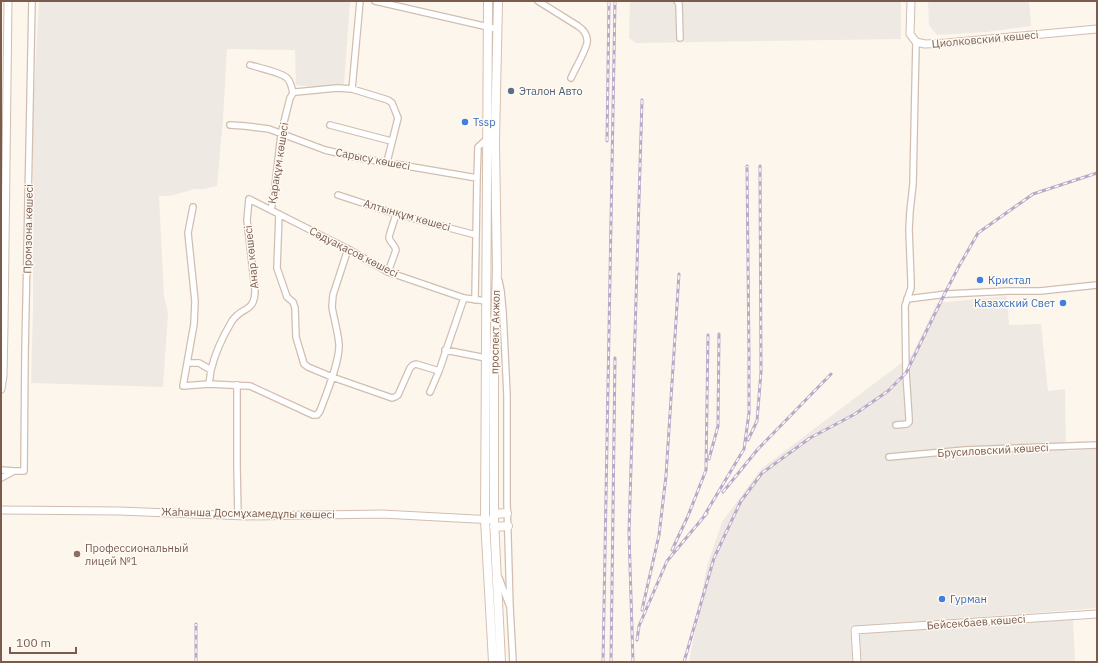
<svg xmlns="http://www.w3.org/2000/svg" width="1098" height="663" viewBox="0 0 1098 663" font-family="'IBM Plex Sans',sans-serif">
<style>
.industrial{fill:#efe9e4}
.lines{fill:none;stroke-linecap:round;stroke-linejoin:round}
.minor-casing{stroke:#d1beb0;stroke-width:8}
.tertiary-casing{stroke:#d1beb0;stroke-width:9}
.secondary-casing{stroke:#d6c0b0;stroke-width:10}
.minor{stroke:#fff;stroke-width:5.5}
.tertiary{stroke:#fff;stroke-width:7}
.secondary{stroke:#fff;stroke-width:8}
.rail-casing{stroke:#b9a8c9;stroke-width:3}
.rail{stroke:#fffaf3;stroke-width:1.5;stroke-dasharray:4.5;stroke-linecap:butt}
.service-dot{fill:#5c6f8a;stroke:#fffaf3;stroke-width:1.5}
.shop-dot{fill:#3f7fe0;stroke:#fffaf3;stroke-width:1.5}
.education-dot{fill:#8d6e63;stroke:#fffaf3;stroke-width:1.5}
.labels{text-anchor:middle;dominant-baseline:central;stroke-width:3;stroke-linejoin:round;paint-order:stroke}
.street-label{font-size:11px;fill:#7a5c4d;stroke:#fffaf3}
.service-label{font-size:11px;fill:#4e5e75;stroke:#fffaf3;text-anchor:start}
.shop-label{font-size:11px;fill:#366cbe;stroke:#fffaf3;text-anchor:start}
.education-label{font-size:11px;fill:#785e54;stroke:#fffaf3;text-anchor:start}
</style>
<rect width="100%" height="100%" fill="#fdf6ec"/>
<path class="industrial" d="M39 1H350L344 84 314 87 296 85 295 50 227 49 223 119 217 186 204 189H195L170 196H159L164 296 168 313 163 387 31 383 33 308V112Z
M630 1H901V39L636 43 629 38Z
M928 1H1029L1031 26 987 32 937 35 929 25Z
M1007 296 1009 325 1041 324 1048 391 1065 389 1066 451 1097 449V608L850 627 853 662H689L707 566 722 522 761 469 912 355 937 303Z
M1073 616 1075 662H861L859 636 869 630Z"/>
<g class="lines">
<g class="minor-casing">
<path id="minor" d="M375 1 497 29
M538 1 578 26C584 30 588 36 587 43 585 52 575 69 571 78
M677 1 679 4 680 38
M250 65C259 68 281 72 287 78 291 82 292 88 293 93L296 92 337 88 352 89 388 100 392 103 398 118 387 162
M352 89 360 1
M230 125 245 126 269 129 325 150 360 158 477 178
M330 125 391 141
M338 195 396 214 476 235
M193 207 188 233 195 301 194 324 183 386 209 384 250 386 313 415H317L320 411C326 395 340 361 339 344 338 332 334 319 332 307L333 295 348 249
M271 210 274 195 281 134 290 98 293 93
M279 214 277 268 287 297 293 302 295 308 296 337 304 364 308 367 332 377 392 398 395 397 398 395 410 368 413 365 416 364 439 371
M388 272 396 250C395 245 390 242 389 238 389 234 395 219 396 214
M499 281 501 291 503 312 507 395V502L510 607
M907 299 947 294 1008 291H1040L1097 285
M475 300 477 178 478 147 487 139
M445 350 486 358
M187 363H199L211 370C215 353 223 336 232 321 242 306 255 313 255 290L247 220 249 199 348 249 388 272 464 298 486 301
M209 384 211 370
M237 385V467L238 515
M430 392 439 371 464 298
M896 425 907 424 909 422V418L906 373 905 306 911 288V281L909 230 910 211 913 184 916 42
M889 457 965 450 1097 445
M1 470 14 471
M1 478 14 471H24L25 353 32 1
M499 578 510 607 513 662"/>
</g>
<g class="tertiary-casing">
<path id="tertiary" d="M911 1 910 34 916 42 925 44 947 43 1097 29
M1 389 3 376 4 326 8 1
M1 510 119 511 246 516 382 514 494 520
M857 662 855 630 1097 614"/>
</g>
<g class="secondary-casing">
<path id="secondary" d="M488 1 485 520 493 662
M498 1 495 142 497 271 494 357V520L501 662
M494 514 507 513
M494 527 508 526"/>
</g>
<use href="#minor" class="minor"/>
<use href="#tertiary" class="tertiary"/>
<use href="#secondary" class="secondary"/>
<g class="rail-casing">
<path id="rail" d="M607 141 609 1
M748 440 757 421 761 372 760 166
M709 459 718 426 719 334
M723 492 758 449 831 374
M704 516 744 449 749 413V357L747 166
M672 550 688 516 706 470 708 335
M642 610 659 535 666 476 679 274
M637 640 639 626 667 561 707 513
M196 662V624
M603 662 615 1
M611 662 615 358
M633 662 629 533 642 100
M684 662 714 558 741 501 762 473 810 438 855 414 888 391 906 373 944 295 958 268 978 233 1033 194 1097 173"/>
</g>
<use href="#rail" class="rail"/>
</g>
<circle class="service-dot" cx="511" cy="91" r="4"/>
<g class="shop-dot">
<circle cx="465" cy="122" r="4"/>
<circle cx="980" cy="280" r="4"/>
<circle cx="1063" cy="303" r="4"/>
<circle cx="942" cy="599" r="4"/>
</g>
<circle class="education-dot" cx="77" cy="554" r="4"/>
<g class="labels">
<g class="street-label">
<text transform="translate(985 39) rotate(-5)">Циолковский көшесі</text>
<text transform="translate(373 159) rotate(11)">Сарысу көшесі</text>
<text transform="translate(278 163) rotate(-81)">Қарақұм көшесі</text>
<text transform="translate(407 215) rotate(16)">Алтынқұм көшесі</text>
<text transform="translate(28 229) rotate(-89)">Промзона көшесі</text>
<text transform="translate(354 252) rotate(27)">Сәдуақасов көшесі</text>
<text transform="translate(251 257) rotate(-96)">Анар көшесі</text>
<text transform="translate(495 332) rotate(-89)">проспект Акжол</text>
<text transform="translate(993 450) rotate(-3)">Брусиловский көшесі</text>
<text transform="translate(248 513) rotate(1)">Жаһанша Досмұхамедұлы көшесі</text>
<text transform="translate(976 622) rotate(-4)">Бейсекбаев көшесі</text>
</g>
<g class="service-label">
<text x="519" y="91">Эталон Авто</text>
</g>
<g class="shop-label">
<text x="473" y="122">Tssp</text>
<text x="988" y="280">Кристал</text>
<text x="1055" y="303" text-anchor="end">Казахский Свет</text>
<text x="950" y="599">Гурман</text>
</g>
<g class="education-label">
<text x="85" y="548">Профессиональный<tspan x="85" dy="13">лицей №1</tspan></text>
</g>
</g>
<rect width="1098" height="663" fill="none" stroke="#7a5c4d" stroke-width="4"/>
<path d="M10 647v6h66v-6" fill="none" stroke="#7a5c4d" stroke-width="2"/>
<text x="16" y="647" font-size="12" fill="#7a5c4d" stroke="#fffaf3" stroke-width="3" paint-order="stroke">100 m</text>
</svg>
